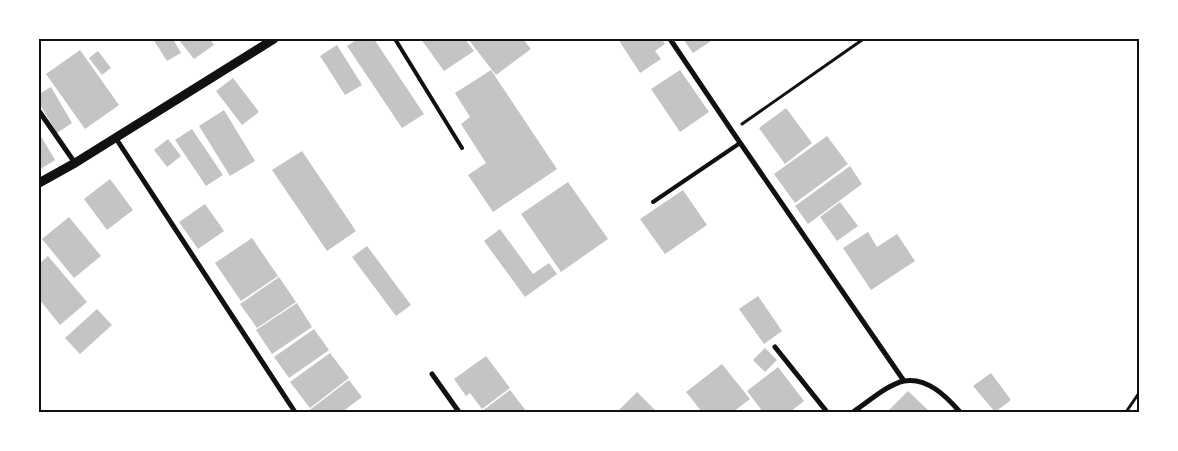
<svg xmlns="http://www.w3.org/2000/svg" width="1178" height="451" viewBox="0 0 1178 451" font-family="Raleway,sans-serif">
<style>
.building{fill:#c4c4c4}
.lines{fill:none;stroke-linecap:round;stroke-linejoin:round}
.path{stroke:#111;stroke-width:3}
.service{stroke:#111;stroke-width:4}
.minor{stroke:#111;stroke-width:5}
.tertiary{stroke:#111;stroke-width:9}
.neatline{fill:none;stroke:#111;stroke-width:2}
</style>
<rect width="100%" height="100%" fill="#fff"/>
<path class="building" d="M153 39H173L181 53 167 61Z
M181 39H210L214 45 194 59 179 40Z
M358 39H374L424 114 402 128 347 46Z
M421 39H465L474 51 444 71Z
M468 39H523L531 49 496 75Z
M618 39H662L665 44 655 51 661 59 640 73Z
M683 39H714L693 53Z
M337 45 362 85 345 95 320 56Z
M80 50 119 105 85 129 46 74Z
M98 51 111 68 102 75 89 58Z
M491 70 557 169 493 212 468 175 486 163 461 124 470 117 455 93Z
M680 70 709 112 680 132 651 89Z
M233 78 259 112 242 125 216 91Z
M51 87 72 123 57 133 39 103V94Z
M786 108 812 143 785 164 759 128Z
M224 110 255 161 230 176 199 126Z
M192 129 223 175 206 186 175 140Z
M39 133 55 160 39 170Z
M827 136 848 164 795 203 774 174Z
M168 139 181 156 167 167 154 150Z
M302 151 356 231 327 251 272 170Z
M850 166 862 184 808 224 795 206Z
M110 179 133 210 107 230 84 199Z
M568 182 608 239 561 272 521 214Z
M683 190 707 225 665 254 640 219Z
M840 202 858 226 837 241 820 217Z
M205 204 224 231 198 249 179 222Z
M69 217 101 256 74 278 42 239Z
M500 229 533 274 549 263 557 274 525 297 484 241Z
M868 232 877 247 897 234 915 261 871 290 843 248Z
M252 238 278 276 241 301 215 263Z
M367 246 411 305 396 316 352 257Z
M48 256 87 302 60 325 39 299V264Z
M279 277 296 302 257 328 240 304Z
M758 296 782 331 764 344 739 309Z
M297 303 312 327 272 354 256 330Z
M97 309 112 325 80 354 65 338Z
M314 329 329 350 289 378 274 357Z
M765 348 777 360 765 372 753 360Z
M330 353 349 378 310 408 290 382Z
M486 356 510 388 482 409 470 393 466 396 454 379Z
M722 364 750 399 733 412H702L686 392Z
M778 367 804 401 790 412H763L747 391Z
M991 373 1011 400 995 412 973 386Z
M349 380 362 397 342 412H307Z
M510 390 527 412H481Z
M908 391 930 412H887Z
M637 392 655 410 653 412H617Z"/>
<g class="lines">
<path class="path" d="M742 124 862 40
M1126 412 1139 393"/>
<path class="service" d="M395 39 462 148
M653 202 740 143"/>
<path class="minor" d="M670 39 732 131 904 381
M39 111 75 163
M115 137 295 412
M775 347 827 412
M432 374 459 412
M853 412C867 403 888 384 904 381 927 377 946 396 960 412"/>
<path class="tertiary" d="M39 183 75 163 274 39"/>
</g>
<rect width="1178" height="451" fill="none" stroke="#ffffff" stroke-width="80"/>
<rect x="40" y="40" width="1098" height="371" class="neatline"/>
</svg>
